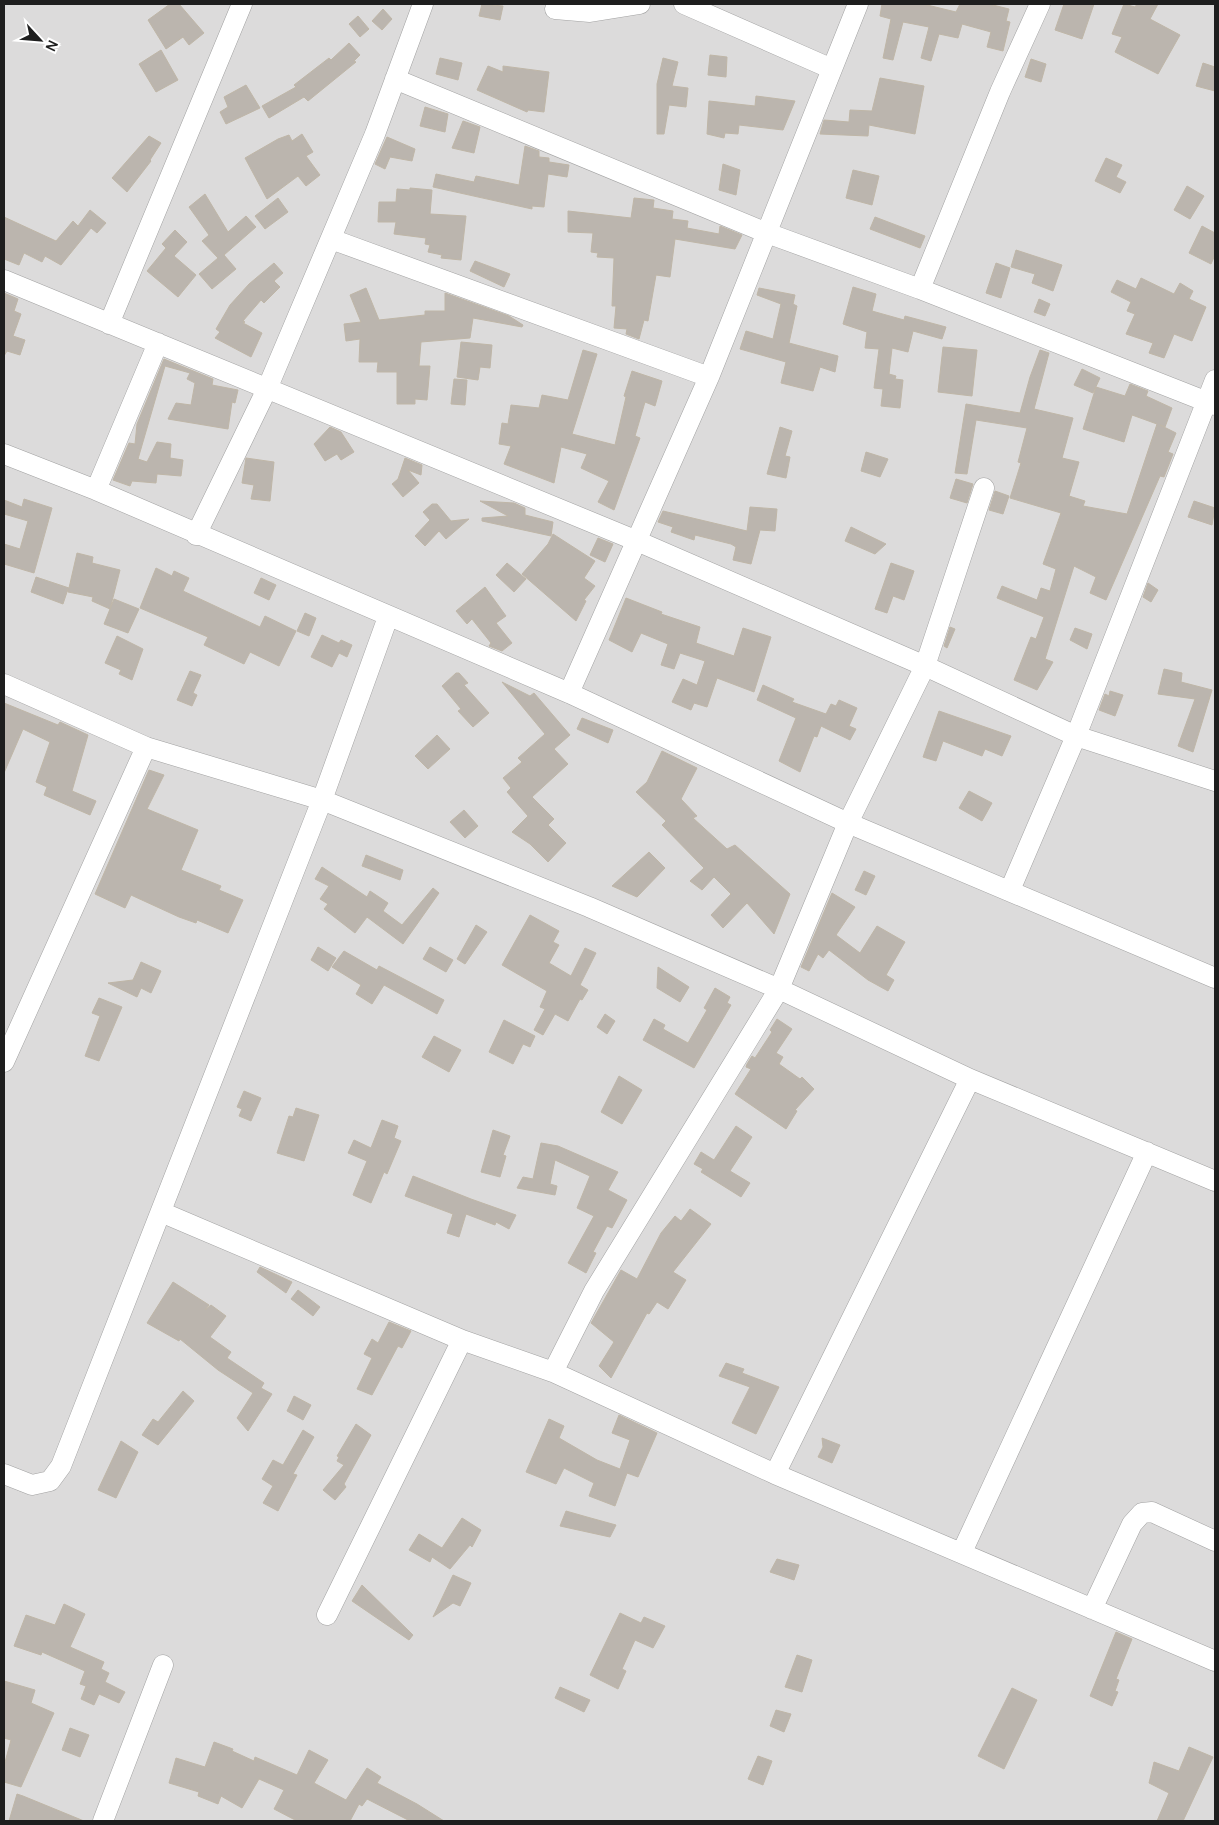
<svg xmlns="http://www.w3.org/2000/svg" width="1219" height="1825" viewBox="0 0 1219 1825" font-family="Manrope,sans-serif">
<style>
.residential{fill:#dcdbdb}
.building{fill:#bbb5ae;stroke:#bfb6a7}
.lines{fill:none;stroke-linecap:round;stroke-linejoin:round}
.minor-casing{stroke:#a2a2a2;stroke-width:21}
.minor{stroke:#fff;stroke-width:20}
</style>
<rect width="100%" height="100%" fill="#eeece4"/>
<path class="residential" d="M4 4H1215V1821H4Z"/>
<path class="building" d="M170 4H179L204 33 189 45 183 37 166 49 148 20Z
M482 4 503 6 500 20 479 16Z
M882 4H923L956 12 960 4H989L1009 9 1006 21 1010 22 1003 51 987 47 991 32 962 24 958 38 939 34 931 61 921 58 929 27 903 22 893 60 883 58 891 19 880 16Z
M1064 4H1094L1082 39 1055 30Z
M1124 4 1135 7 1137 4H1158L1150 19 1180 35 1158 74 1115 52 1122 37 1112 34Z
M383 9 392 19 382 30 372 21Z
M358 16 369 29 360 37 349 24Z
M349 43 360 55 354 61 356 62 308 101 304 97 269 118 262 106 296 87 294 85 329 58 331 60Z
M161 50 178 80 156 92 139 64Z
M710 55 727 57 726 77 708 75Z
M440 58 462 63 458 80 436 74Z
M663 58 678 62 672 86 688 88 686 107 669 105 664 134H657V84Z
M1031 59 1046 64 1041 82 1025 77Z
M1203 63 1215 67V91L1196 86Z
M488 66 503 72V66L549 72 544 112 528 110 527 112 477 90Z
M880 78 924 86 915 134 869 125 868 136 820 134 824 120 849 122 850 110 872 111Z
M246 85 260 108 226 124 220 112 228 107 224 97Z
M756 96 795 101 783 130 739 125 738 134 725 133 724 138 707 134 709 101 755 106Z
M425 107 448 114 445 132 420 126Z
M463 121 480 127 474 153 452 148Z
M302 134 313 152 306 156 320 175 306 186 298 176 267 199 245 158 278 139 289 135 292 141Z
M149 136 161 143 150 160 151 161 127 192 112 178Z
M387 137 415 149 412 161 390 157 385 169 375 164Z
M525 146 539 151V157L549 158V162L569 165 567 177 548 174 544 207 532 206V209L433 187 436 174 474 182 476 176 519 185Z
M1106 158 1122 165 1116 177 1126 182 1120 193 1095 181Z
M723 164 740 170 736 195 719 190Z
M853 170 879 176 872 205 846 198Z
M1187 186 1204 196 1190 219 1174 210Z
M410 188 432 190 430 214 466 216 461 260 441 258 442 255 428 252 430 245 425 244 426 238 394 234 396 222H378L379 202H396L397 189 410 190Z
M205 194 228 232 246 216 256 227 224 255 236 269 212 289 199 274 218 258 202 241 209 235 189 207Z
M278 198 288 212 265 229 255 216Z
M634 198 654 200 653 208 673 211 672 219 688 221 687 228 719 234 720 226 742 235 735 249 675 239 670 277 656 275 648 321 644 320 639 339 626 334 627 329 614 328 616 306H612L614 258 597 257 598 253 591 252 593 233 568 232V211L631 218Z
M90 210 106 223 97 233 91 228 61 265 45 256 42 262 24 253 19 265 4 259V217L56 241 73 221 78 226Z
M875 217 925 236 920 248 870 229Z
M1202 226 1215 233V255L1211 264 1189 253Z
M175 230 187 242 174 256 196 275 178 297 147 271 166 248 162 244Z
M1016 250 1062 265 1053 291 1032 283 1035 274 1011 267Z
M475 261 510 274 504 287 470 271Z
M274 263 283 273 274 281 280 287 264 303 261 300 243 321 245 322 243 323 262 333 251 357 215 338 220 332 216 329 230 305 249 284Z
M996 263 1010 268 1001 298 986 293Z
M1141 278 1174 294 1180 283 1193 291 1189 299 1206 307 1192 341 1174 334 1164 358 1149 353 1153 343 1126 334 1135 314 1127 311 1131 302 1111 292 1117 280 1136 289Z
M853 287 876 294 872 311 904 320 905 316 946 327 942 339 913 331 908 352 892 348 889 374 896 376 895 379 903 380 900 408 881 406 883 389 874 388 879 349 865 348 867 332 843 324Z
M366 288 379 320 425 315V311H445V293L509 316 523 325 522 327 473 318 470 338 421 342 419 366H430L427 400 415 399V404H397V372H377L378 362H359L360 339 346 341 344 324 361 322 350 295Z
M759 288 795 295 793 304 797 306 789 343 838 356 835 372 820 367 813 391 781 383 786 362 740 349 746 331 773 339 781 304 757 295Z
M4 293 18 299 14 311 21 314 13 336 25 340 20 355 7 351 4 356Z
M1039 299 1050 304 1045 316 1034 312Z
M461 342 492 345 490 368 480 367 478 380 457 377Z
M943 347 977 350 972 396 938 392Z
M583 350 597 354 572 434 615 445 626 397 624 396 632 371 662 381 655 406 645 402 635 436 640 438 614 510 598 502 609 481 581 468 587 454 561 447 554 483 504 464 511 446 499 444 502 423 508 424 511 405 539 408 542 395 568 400Z
M1040 350 1049 353 1034 409 1073 418 1062 458 1079 462 1069 496 1085 501 1083 506 1127 514 1157 424 1132 415 1124 442 1083 429 1096 387 1125 396 1130 384 1148 391 1146 396 1172 408 1165 427 1160 425 1176 433 1168 452 1173 454 1164 477 1160 476 1106 600 1090 593 1096 577 1074 566 1045 659 1053 662 1037 690 1014 680 1031 637 1036 639 1044 617 997 598 1002 586 1037 600 1041 588 1050 591 1056 569 1043 564 1061 513 1010 498 1021 463 1018 462 1027 428 976 420 967 474 955 473 966 404 1020 413 1030 377Z
M164 359 213 379 212 385 238 390 235 403 232 402 228 429 168 419 176 403 191 405 195 383 187 379 190 373 165 366 138 459 147 462 157 442 171 444 170 458 183 460 181 476 157 474 156 483 132 481 130 486 113 480 129 443 135 444 137 424Z
M1082 369 1100 378 1093 393 1074 385Z
M454 379 467 380 465 405 451 404Z
M330 427 341 432 354 452 341 460 337 454 325 461 314 444Z
M780 427 792 431 785 456 790 457 786 478 767 474Z
M866 452 888 459 880 477 861 471Z
M246 458 274 462 270 501 251 499 254 485 242 483Z
M405 458 422 465 421 475 408 470 419 483 403 497 392 484 398 479Z
M956 479 973 484 967 503 950 498Z
M995 491 1009 496 1003 514 989 510Z
M24 499 52 508 34 573 4 564V544L20 549 28 521 4 514V500L22 507Z
M480 501 514 503 525 508V515L553 522 551 536 482 521V518L508 516Z
M1194 501 1215 508 1212 525 1188 517Z
M432 504H437L451 521 469 519 446 539 439 531 425 546 415 536 430 520 423 512Z
M750 507 777 509 775 531 760 530 751 564 733 560 736 547 731 544 695 535 694 540 671 532 673 527 658 522 663 511 747 531Z
M851 527 886 544 875 554 845 541Z
M553 534 595 561 584 578 595 586 584 600 586 601 576 621 522 574 548 544Z
M598 538 613 544 605 562 590 555Z
M77 553 93 557 92 563 120 570 110 609 92 601 93 597 68 592V589L63 604 31 592 36 577 69 588Z
M507 563 526 579 514 592 496 575Z
M891 563 914 571 904 600 893 596 887 613 875 609Z
M156 568 172 576 174 571 189 578 183 591 260 627 265 616 296 631 279 666 250 652 244 664 204 645 208 637 140 608Z
M261 578 276 585 269 600 254 593Z
M1148 583 1158 590 1151 602 1143 597Z
M485 587 506 616 496 623 512 643 502 651 489 646 491 643 472 619 467 624 456 611Z
M626 598 662 612 661 614 700 627 696 643 734 656 743 628 771 637 754 692 717 678 707 707 694 703 691 710 672 702 683 679 697 685 705 661 680 653 674 669 661 665 668 644 641 633 632 652 609 640Z
M114 599 139 609 128 633 104 624Z
M305 613 316 618 309 636 297 631Z
M950 627 955 629 947 648 944 646Z
M1075 628 1092 634 1087 649 1070 640Z
M322 635 339 643 341 640 352 645 347 657 339 653 332 667 311 657Z
M117 636 143 649 132 680 119 674 121 670 105 663Z
M1164 669 1182 673 1181 682 1212 690 1193 752 1178 746 1195 699 1158 694Z
M190 671 201 675 193 693 197 695 192 706 177 700Z
M456 673H459L468 683 464 685 489 713 473 727 458 711 461 709 442 686Z
M502 682 530 696 534 693 570 735 554 749 568 764 532 797 554 819 548 825 566 843 548 862 530 844 512 832 528 816 507 792 511 788 503 778 522 762 518 758 545 734Z
M763 685 794 699 792 702 826 714 831 704 836 706 839 700 857 708 849 726 856 729 850 740 821 726 817 737 814 736 800 772 779 761 796 718 757 700Z
M1110 691 1123 695 1115 716 1099 710 1105 694 1109 696Z
M4 703 58 725 60 722 88 735 72 791 96 801 90 815 44 795 47 787 36 782 50 742 23 729 4 773Z
M939 711 1011 736 1002 756 985 749 982 756 943 741 936 761 923 757Z
M582 718 613 730 608 743 577 729Z
M437 735 450 749 428 769 415 756Z
M662 751 697 768 681 799 697 816 693 818 727 849 735 845 790 894 774 934 747 903 723 928 711 915 731 894 714 877 702 890 690 881 704 868 662 825 666 821 636 792 647 782Z
M149 770 164 775 147 809 198 830 181 870 221 886 219 890 243 900 228 933 197 920 196 923 179 917 131 895 125 908 95 894Z
M969 791 992 803 982 821 959 808Z
M464 810 478 826 465 838 450 822Z
M649 852 665 868 637 897 612 886Z
M366 855 403 870 400 880 362 866Z
M322 867 367 897 370 891 388 903 383 911 402 925 433 888 439 893 403 944 367 917 355 933 324 909 328 904 320 899 329 886 315 879Z
M864 871 875 876 866 895 855 890Z
M832 893 855 907 836 935 860 953 877 926 905 942 886 975 894 980 888 991 868 980 829 950 823 958 818 954 809 971 801 967Z
M530 915 559 931 553 942 559 945 549 963 571 976 585 948 596 953 580 985 588 990 582 1000 580 999 568 1021 555 1014 543 1035 534 1030 545 1009 540 1007 547 991 502 965Z
M476 925 487 932 465 964 457 959Z
M318 947 336 958 328 971 311 960Z
M430 947 453 960 446 972 423 959Z
M344 951 377 970 379 966 444 1000 437 1014 384 985 372 1004 356 994 361 985 332 967Z
M141 962 161 971 151 993 141 988 137 997 108 983 133 980Z
M658 967 689 987 680 1002 657 988Z
M715 988 730 997 727 1003 731 1005 694 1068 643 1040 654 1019 665 1025 663 1029 688 1043 707 1010 704 1008Z
M99 998 122 1007 99 1061 85 1056 100 1016 92 1013Z
M605 1014 615 1021 607 1034 597 1027Z
M777 1019 792 1029 776 1053 783 1057 779 1064 800 1079 802 1077 814 1089 795 1110 797 1111 786 1129 735 1094 751 1069 746 1067 747 1064 752 1056 755 1058 772 1032 770 1030Z
M504 1020 535 1036 530 1047 523 1044 513 1064 489 1052Z
M434 1036 461 1050 449 1072 422 1057Z
M619 1076 642 1090 622 1124 601 1112Z
M244 1091 261 1098 251 1121 239 1116 242 1109 237 1107Z
M296 1108 319 1115 304 1161 277 1153 289 1116 293 1117Z
M382 1120 398 1126 394 1138 401 1141 387 1174 384 1172 371 1203 353 1195 367 1161 348 1153 354 1140 371 1148Z
M736 1126 752 1137 730 1171 750 1183 741 1197 701 1172 703 1169 694 1164 701 1152 714 1160Z
M493 1130 510 1136 503 1155 506 1156 500 1177 481 1172Z
M541 1143 558 1146 618 1172 608 1190 627 1200 612 1228 607 1226 593 1252 596 1253 586 1273 568 1263 594 1216 577 1208 590 1176 555 1160 550 1184 557 1186 555 1195 517 1188 523 1177 533 1179Z
M413 1176 471 1199 516 1215 509 1229 496 1222 495 1225 466 1214 459 1237 447 1233 453 1214 405 1196Z
M690 1209 711 1224 673 1272 686 1280 668 1309 657 1302 649 1314 647 1313 611 1378 599 1366 614 1342 591 1323 621 1270 637 1279 661 1233 675 1216 681 1221Z
M260 1267 292 1282 286 1293 257 1272Z
M173 1282 209 1305 205 1310 211 1305 226 1316 210 1337 231 1352 227 1358 264 1383 261 1388 272 1394 248 1431 237 1418 253 1393 218 1370 180 1339 179 1341 147 1323Z
M298 1290 320 1307 313 1316 291 1299Z
M389 1322 411 1331 402 1348 398 1346 372 1395 357 1389 372 1358 364 1354 372 1339 378 1343Z
M726 1363 744 1369 742 1373 779 1387 756 1434 732 1423 750 1387 719 1376Z
M183 1391 194 1401 158 1445 142 1435 153 1419 158 1422Z
M294 1396 311 1405 303 1420 287 1411Z
M619 1415 657 1433 638 1477 627 1473 615 1506 589 1496 594 1483 564 1468 556 1484 526 1472 549 1419 564 1426 559 1438 597 1460 620 1469 630 1440 612 1433Z
M356 1424 371 1435 344 1484 346 1487 335 1500 323 1490 344 1465 337 1461 339 1457 337 1456Z
M303 1430 314 1437 293 1474 297 1475 278 1511 263 1503 273 1486 262 1479 273 1460 283 1465Z
M822 1438 840 1445 832 1463 818 1457 823 1447Z
M121 1441 138 1452 116 1498 98 1490Z
M566 1511 587 1517 616 1525 610 1537 560 1526Z
M462 1518 481 1530 472 1547 470 1545 450 1569 432 1557 430 1562 409 1550 419 1534 442 1548Z
M777 1559 799 1565 794 1580 770 1572Z
M453 1575 471 1583 460 1606 453 1603 433 1617Z
M362 1585 413 1635 409 1640 352 1601Z
M64 1604 85 1614 70 1647 104 1662 101 1669 109 1673 105 1682 125 1692 119 1703 99 1694 94 1705 81 1699 86 1686 80 1684 85 1671 42 1652 41 1655 14 1646 26 1615 55 1625Z
M620 1613 641 1623 644 1617 665 1626 653 1648 635 1640 622 1669 626 1671 618 1689 590 1675Z
M1116 1632 1132 1639 1116 1679 1119 1680 1115 1691 1118 1692 1112 1706 1090 1696Z
M797 1655 812 1660 802 1692 785 1687Z
M4 1681 35 1690 31 1703 54 1713 21 1787 4 1782V1766L11 1740 4 1738Z
M560 1687 590 1700 584 1712 555 1698Z
M1012 1688 1037 1700 1004 1769 978 1756Z
M776 1710 791 1714 784 1732 770 1726Z
M70 1728 89 1735 80 1757 62 1750Z
M214 1742 233 1749 232 1751 254 1761 255 1757 297 1775 309 1750 328 1760 314 1783 346 1800 367 1768 381 1777 377 1783 417 1804 444 1821H410L367 1799 362 1806 359 1804 350 1821H297L274 1809 284 1790 259 1779 242 1808 221 1796 218 1804 198 1796 199 1792 169 1783 176 1758 205 1767Z
M1189 1747 1213 1757 1183 1821H1157L1169 1793 1149 1783 1154 1762 1179 1771Z
M758 1756 772 1761 763 1785 748 1779Z
M17 1794 23 1796 84 1821H9Z"/>
<g class="lines">
<g class="minor-casing">
<path id="minor" d="M684 4 832 69
M555 9 590 12 640 4
M395 79 767 233 920 289 1215 405
M331 239 709 377
M4 280 637 541 925 666 1076 736 1215 781
M920 289 1000 92 1040 4
M109 324 242 4
M4 454 96 490 569 693 848 823 1215 978
M96 490 158 343
M196 535 267 389 375 134 423 4
M4 684 146 747 322 800 589 907 779 989 970 1079 1215 1181
M569 693 709 377 858 4
M1010 890 1076 736 1215 380
M4 1062 146 747
M161 1212 462 1340 553 1372 775 1474 1215 1661
M553 1372 594 1291 779 989 848 823 925 666 984 488
M4 1474 32 1485 50 1481 61 1466 322 800 388 617
M775 1474 970 1079
M962 1552 1147 1152
M1092 1609 1132 1524 1142 1513 1152 1512 1215 1541
M327 1615 462 1340
M103 1821 163 1665"/>
</g>
<use href="#minor" class="minor"/>
</g>
<rect width="1219" height="1825" fill="none" stroke="#1e1e1e" stroke-width="10"/>
<g transform="translate(40 40) rotate(116)" stroke="#ffffff" stroke-width="4" paint-order="stroke">
<path d="M0-4L9 19L0 12L-9 19Z" fill="#1e1e1e"/>
<text y="-8" font-size="14" font-weight="bold" text-anchor="middle" fill="#1e1e1e">N</text>
</g>
</svg>
